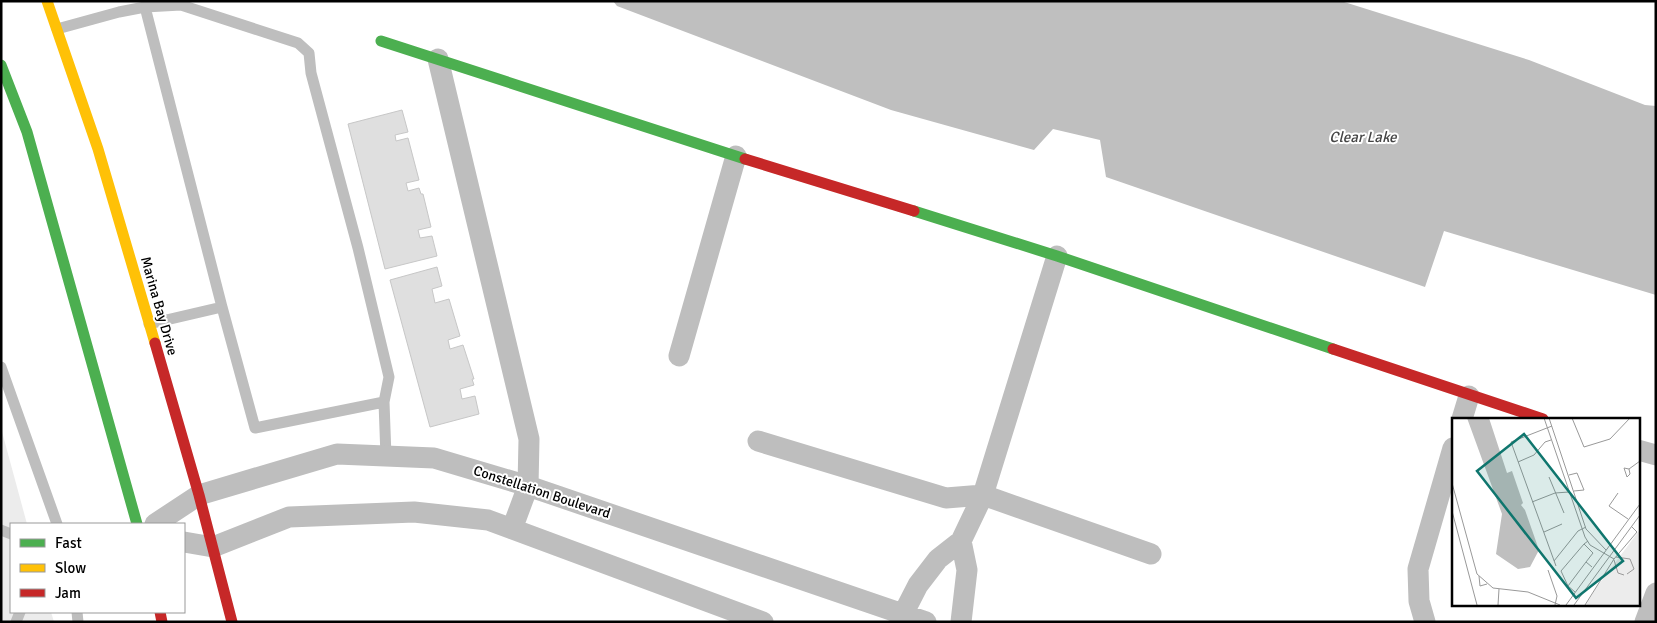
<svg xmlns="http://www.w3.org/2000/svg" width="1657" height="623" viewBox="0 0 1657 623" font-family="Signika,sans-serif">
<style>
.green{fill:#ececec}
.water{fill:#bfbfbf}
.building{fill:#dfdfdf;stroke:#c7c7c7}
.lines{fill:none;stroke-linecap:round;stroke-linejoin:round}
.lane{stroke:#bebebe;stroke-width:11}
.street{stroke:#bebebe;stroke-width:21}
.fast{stroke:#4caf50;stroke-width:11}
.slow{stroke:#ffc107;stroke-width:11}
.jam{stroke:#c62828;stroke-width:11}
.labels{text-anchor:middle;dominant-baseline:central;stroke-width:4;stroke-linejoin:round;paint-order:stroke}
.street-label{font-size:14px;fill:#000;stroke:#fff}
.water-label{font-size:15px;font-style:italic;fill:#444;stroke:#fff}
.inset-road{fill:none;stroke:#999;stroke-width:1}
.view{fill:#0f766e;fill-opacity:0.15;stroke:#0f766e;stroke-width:2.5}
.inset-edge{fill:none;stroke:#000;stroke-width:2.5}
</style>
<rect width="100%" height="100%" fill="#fff"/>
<path class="green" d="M1 428 27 524H11V612H51L54 622H1Z"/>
<path class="water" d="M613 1H1341L1529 60 1645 105 1656 106V295L1444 231 1425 287 1106 177 1100 140 1053 129 1034 150 891 110 617 6Z"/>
<path class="building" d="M402 110 408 132 395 135 396 141 408 138 419 180 406 183 408 191 419 188 421 194H423L431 227 418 230 420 238 432 236 437 256 385 269 348 124Z
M437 267 442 286 432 289 435 303 449 299 460 336 448 340 450 349 463 345 474 379H472L474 385 460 389 462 399 475 396 479 414 430 427 390 280Z"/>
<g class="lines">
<path class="lane" d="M145 7 181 5 298 43 309 53 311 73 358 248 389 377 384 402
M57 29 119 12 145 7 222 307 149 324
M222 307 255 428 384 402 386 457
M1 367 57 524
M1 530 11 534
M77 612 78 622
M16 622 20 612"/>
<path class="street" d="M438 59 529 439 528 486 512 529
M679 356 736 156
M1462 419 1469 396
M758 441 946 498 983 495 1151 554
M1638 450 1656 455
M155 524 199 495 337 454 434 458 528 486 926 622
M961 541 967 570 961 622
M184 542 213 547 289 517 414 512 488 520 763 622
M899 622 918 585 938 559 961 541 983 495 1057 256
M1425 622 1419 601 1418 569 1453 448
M1645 622 1656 593"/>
<path class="fast" d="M381 41 745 159
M1 65 27 132 137 524
M914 211 1057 256 1333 349"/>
<path class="slow" d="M47 1 98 149 155 343"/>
<path class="jam" d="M745 159 914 211
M155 343 199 495 232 622
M1333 349 1543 419
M160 612 162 622"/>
</g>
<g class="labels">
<g class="street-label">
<text transform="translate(159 306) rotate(74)">Marina Bay Drive</text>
<text transform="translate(542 492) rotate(18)">Constellation Boulevard</text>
</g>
<g class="water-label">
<text x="1363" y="137">Clear Lake</text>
</g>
</g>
<g transform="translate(1452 418)">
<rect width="188" height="188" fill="#fff"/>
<path d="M187 113V187H134L144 170Z" fill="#ececec"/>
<path d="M15 0H37L55 55 60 53 71 85 69 87 73 92 87 132 78 149 66 151 44 136 50 96Z" fill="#bfbfbf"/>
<path class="inset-road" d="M92 0 133 119 138 127 162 141M97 0 134 111 154 132M120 0 132 29 158 21 178 0M100 8 59 24 104 148M66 44 82 37 93 24 99 22M177 51 178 56 175 59 172 50 177 51 188 43M117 57 125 55 132 72 122 73M97 59 112 95M0 65 25 156 41 170 76 174 108 187M166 75 157 88 176 101M80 84 103 75 117 74M0 93 25 187M92 114 110 106M164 139 178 141 182 151 175 156M162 142 166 155 172 157M102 143 126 113 134 109M134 144 141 135 132 126 136 123M96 152 105 178 103 187M27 158 28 168 35 166M116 168 109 153 132 126M123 174 116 168 134 144 140 149M46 187 47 171M114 187 188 86M122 187 188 97M133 187 162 141 185 114 180 109"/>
<path class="view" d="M72 16 171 143 124 180 25 53Z"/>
<rect width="188" height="188" class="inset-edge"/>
</g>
<rect width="1657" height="623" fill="none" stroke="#000000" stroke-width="5"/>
<rect x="10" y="523" width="175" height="90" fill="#ffffff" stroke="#999999"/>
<rect x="20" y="539" width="25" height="8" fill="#4caf50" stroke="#999999"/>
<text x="55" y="548" font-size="15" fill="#000000">Fast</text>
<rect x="20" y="564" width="25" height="8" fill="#ffc107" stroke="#999999"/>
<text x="55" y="573" font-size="15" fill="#000000">Slow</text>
<rect x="20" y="589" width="25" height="8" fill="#c62828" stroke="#999999"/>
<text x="55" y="598" font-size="15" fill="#000000">Jam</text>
</svg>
